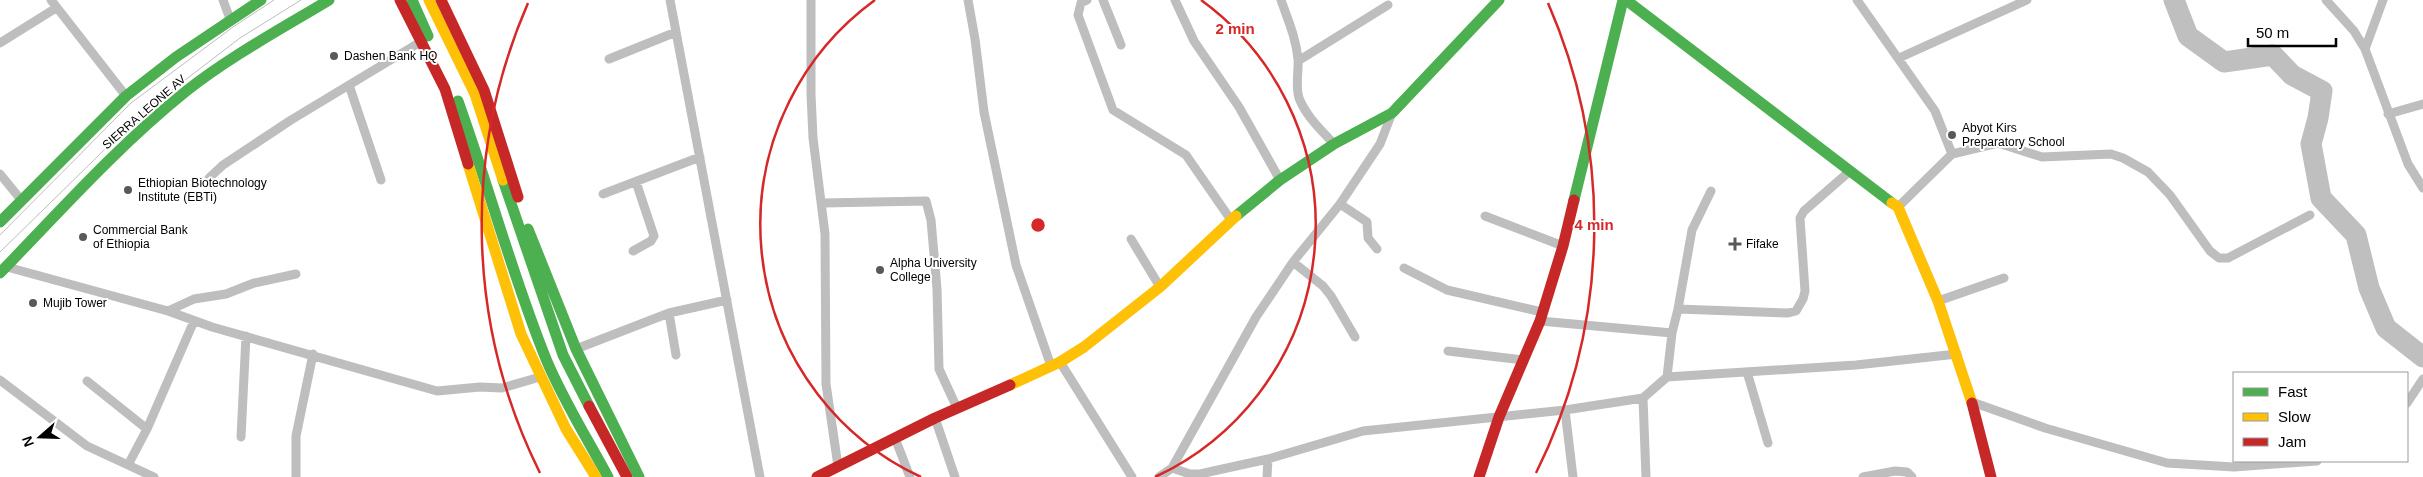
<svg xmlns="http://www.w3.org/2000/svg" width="2423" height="477" viewBox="0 0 2423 477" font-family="Helvetica,sans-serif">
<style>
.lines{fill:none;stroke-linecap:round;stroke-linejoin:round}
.river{stroke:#bfbfbf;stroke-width:21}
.street{stroke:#bebebe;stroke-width:9}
.fast{stroke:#4caf50;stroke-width:11}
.slow{stroke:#ffc107;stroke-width:11}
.jam{stroke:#c62828;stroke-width:11}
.tram{stroke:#bebebe;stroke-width:1}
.ring{fill:none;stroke:#d62828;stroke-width:2.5}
.poi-dot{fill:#595959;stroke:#fff;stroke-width:2}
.labels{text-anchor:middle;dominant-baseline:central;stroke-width:4;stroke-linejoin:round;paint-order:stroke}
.poi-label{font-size:12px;fill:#000;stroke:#fff;text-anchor:start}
.street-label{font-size:12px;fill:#000;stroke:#fff}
.centre{fill:#d62828;stroke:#fff;stroke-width:2.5}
.ring-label{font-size:15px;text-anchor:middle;font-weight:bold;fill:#d62828;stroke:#fff;stroke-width:4;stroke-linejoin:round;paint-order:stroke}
</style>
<rect width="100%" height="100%" fill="#fff"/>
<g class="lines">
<path class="river" d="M2174 0 2188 36 2224 62 2273 55 2292 75 2322 91 2318 118 2311 144 2321 198 2356 235 2369 288 2386 328 2423 357"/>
<path class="street" d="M51 0 126 96
M223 0 230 19
M670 0 760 477
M811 0V94L813 138 825 234 826 384 838 466
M968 0 975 39 984 112 1016 265 1051 366
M1087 0 1081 3 1078 15 1113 110 1186 155 1231 220
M1103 0 1121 45
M1175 0 1194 41 1239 107 1280 180
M1281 0C1288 20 1296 38 1298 59 1299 73 1295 84 1299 98 1306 116 1321 130 1334 144
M1857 0 1935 111 1952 154 1898 207
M2326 0 2354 31 2365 49 2408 164 2423 188
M0 43 56 8
M2365 49 2383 0
M1899 58 2027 0
M609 59 676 32
M1298 61 1388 5
M349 85 381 180
M2388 114 2423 104
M1952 154 1998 143 2042 157 2111 154 2123 158 2148 172 2170 195 2210 251 2219 258H2228L2310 215
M0 174 22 201
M209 178 223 165 291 120 422 41
M1711 191 1692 230 1678 309 1788 313 1796 311 1803 299 1805 291 1800 218 1804 211 1850 171
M603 194 700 157
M823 203 926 201 931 220 937 289 939 369 957 408
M1340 204 1367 222 1368 238 1377 249
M1485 216 1563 246
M1131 239 1160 287
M633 251 651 241 654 236 636 182
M1293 262 1323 286 1331 296 1355 337
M7 267 168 311 212 327 437 391 480 387 502 388 540 377
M1404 268 1447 290 1542 312
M1938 301 2004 278
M168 311 194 299 226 294 254 283 296 274
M669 313 676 355
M1540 321 1672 333
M576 349 669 313 727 300
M1448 351 1523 360
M1060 362 1132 477
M1747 372 1768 443
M1667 377 1856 365 1957 354
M0 380 87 446 128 465
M87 381 147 429
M1972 402 2045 428 2167 463 2234 467 2317 461
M2407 403 2423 379
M1565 410 1643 398
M935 418 955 477
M241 437 246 336
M895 438 910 477
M1172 468 1190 474H1200L1268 459 1363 431 1565 410 1573 477
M154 477 128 465 147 429 194 321
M296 477V436L313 354
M1159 477 1172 468 1256 317 1293 262 1340 204 1380 144 1392 113
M1267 477 1268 459
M1646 477 1643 398 1667 377 1672 333 1678 309
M1863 477 1895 471 1907 472 1912 477"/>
<path class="fast" d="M412 0 428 36
M1626 0 1892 203
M458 101C489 187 512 275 546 359 562 398 588 440 608 477
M503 180 563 355 589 406
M1574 200 1623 0
M1236 216 1280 180 1334 144 1392 113 1499 0
M0 222 126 96 176 57 261 0
M528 229 576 349 639 477
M0 273C60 211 118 146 185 92 229 57 281 29 329 0"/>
<path class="slow" d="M429 0 475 94 503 180
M468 164 521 334 566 429 596 477
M1892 203 1898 207 1938 301 1972 403
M1010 385 1060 362 1084 347 1160 287 1236 216"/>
<path class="jam" d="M400 0 445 89 468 164
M441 0 484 90 518 197
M1972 403 1991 477
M589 406 627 477
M817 477 935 418 1010 385
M1479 477 1499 417 1540 321 1563 246 1574 200"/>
<path class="tram" d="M0 235 131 103 233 27 274 0
M0 252 142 113 240 38 301 0"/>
</g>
<g class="ring">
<path d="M921 477A278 278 0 0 1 875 0M1201 0A278 278 0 0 1 1155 477"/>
<path d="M540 473A556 556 0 0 1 528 3M1548 3A556 556 0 0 1 1536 473"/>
</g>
<g class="poi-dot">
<circle cx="334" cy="56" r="5"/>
<circle cx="1952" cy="135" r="5"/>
<circle cx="128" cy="190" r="5"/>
<circle cx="83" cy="237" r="5"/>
<path d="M1732.5 236.5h5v5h5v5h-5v5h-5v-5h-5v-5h5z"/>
<circle cx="880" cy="270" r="5"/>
<circle cx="33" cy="303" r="5"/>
</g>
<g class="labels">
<g class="poi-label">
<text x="344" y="56">Dashen Bank HQ</text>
<text x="1962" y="128">Abyot Kirs<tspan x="1962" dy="14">Preparatory School</tspan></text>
<text x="138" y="183">Ethiopian Biotechnology<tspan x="138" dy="14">Institute (EBTi)</tspan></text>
<text x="93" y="230">Commercial Bank<tspan x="93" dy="14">of Ethiopia</tspan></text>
<text x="1746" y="244">Fifake</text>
<text x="890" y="263">Alpha University<tspan x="890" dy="14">College</tspan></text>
<text x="43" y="303">Mujib Tower</text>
</g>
<g class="street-label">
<text transform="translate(144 112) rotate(-41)">SIERRA LEONE AV</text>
</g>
</g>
<circle cx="1038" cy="225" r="8" class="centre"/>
<g class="ring-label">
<text x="1235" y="34">2 min</text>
<text x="1594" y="230">4 min</text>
</g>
<rect x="2233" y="372" width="175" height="90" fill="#ffffff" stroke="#999999"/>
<rect x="2243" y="388" width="25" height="8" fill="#4caf50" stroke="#999999"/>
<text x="2278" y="397" font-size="15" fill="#000000">Fast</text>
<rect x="2243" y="413" width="25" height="8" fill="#ffc107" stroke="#999999"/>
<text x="2278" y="422" font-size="15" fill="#000000">Slow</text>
<rect x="2243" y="438" width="25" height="8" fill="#c62828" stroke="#999999"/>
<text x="2278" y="447" font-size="15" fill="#000000">Jam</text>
<g transform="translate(40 437) rotate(250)" stroke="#ffffff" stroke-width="4" paint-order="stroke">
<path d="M0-4L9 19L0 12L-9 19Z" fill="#000000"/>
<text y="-8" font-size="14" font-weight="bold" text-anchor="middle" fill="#000000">N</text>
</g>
<path d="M2248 38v8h88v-8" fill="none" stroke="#000000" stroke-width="2.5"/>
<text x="2256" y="38" font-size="15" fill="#000000" stroke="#ffffff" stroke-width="4" paint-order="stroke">50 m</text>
</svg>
